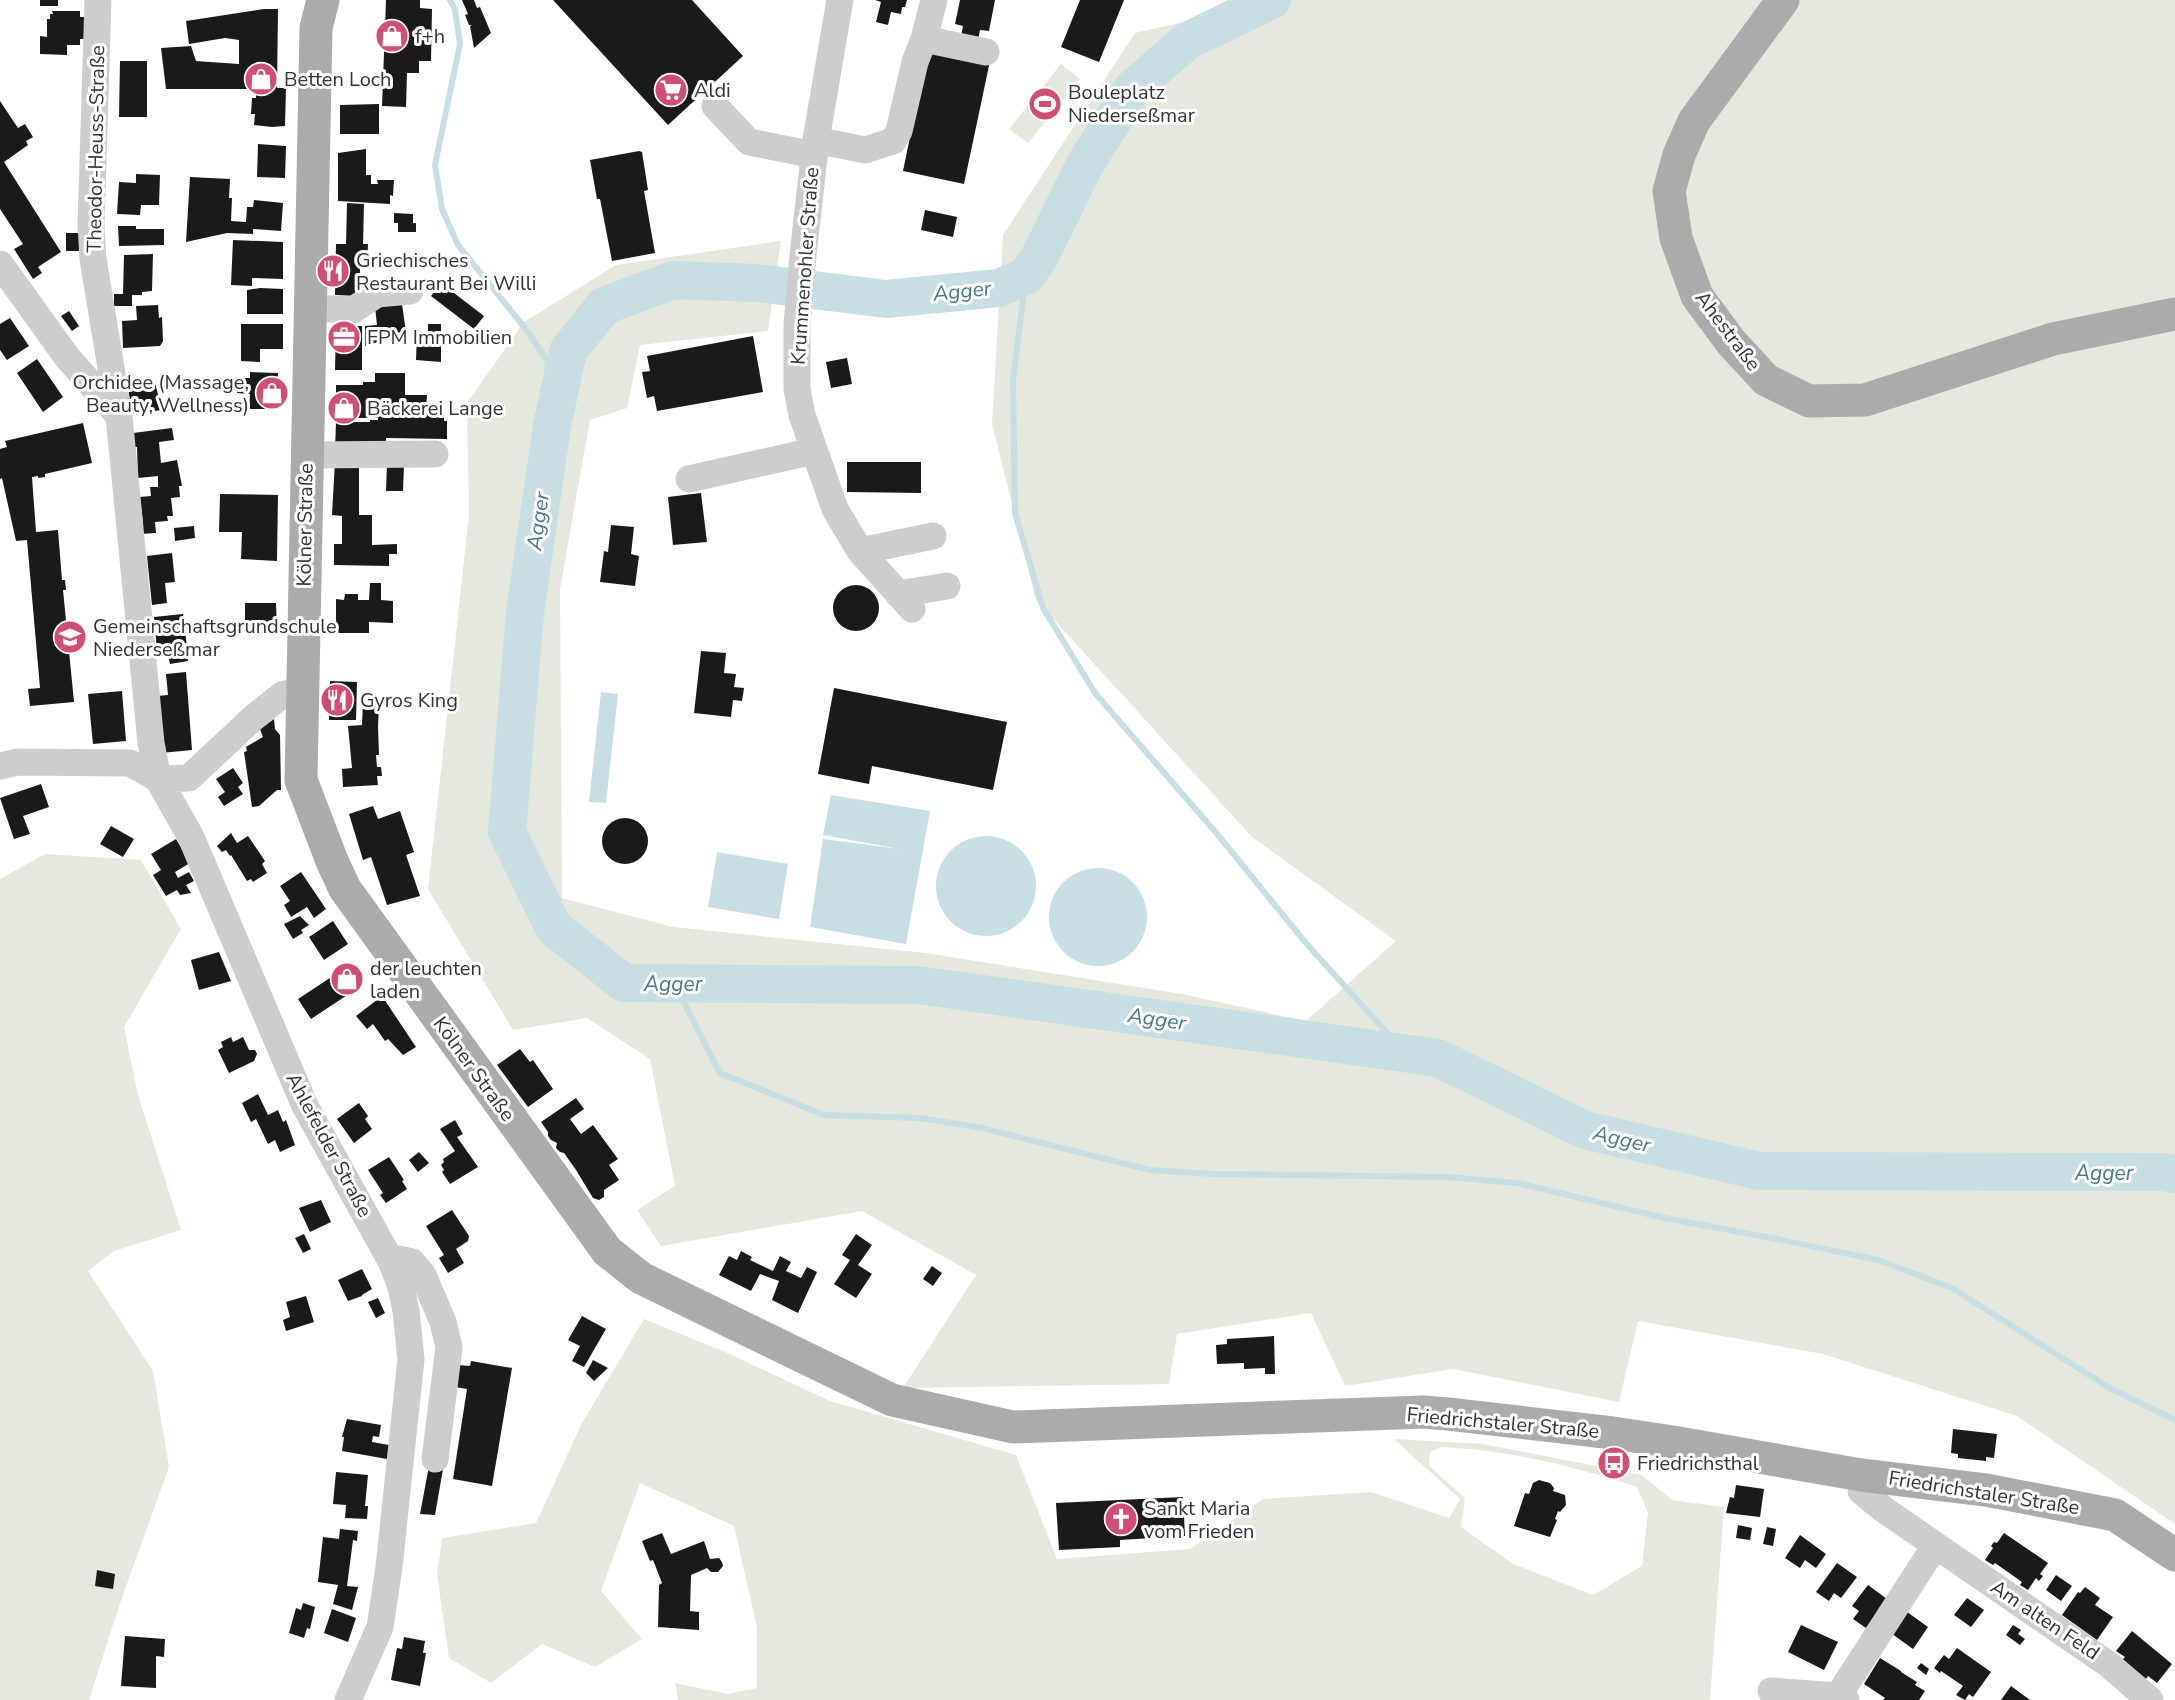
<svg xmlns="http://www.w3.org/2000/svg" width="2175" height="1700" viewBox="0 0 2175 1700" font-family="'Nunito Sans',sans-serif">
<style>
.green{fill:#e5e8dd;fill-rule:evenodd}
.water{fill:#c7dee2}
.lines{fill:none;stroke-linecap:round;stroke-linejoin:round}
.stream{stroke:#c7dee2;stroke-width:6}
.river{stroke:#c7dee2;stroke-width:38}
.building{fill:#1a1a1a}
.minor{stroke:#cdcdcd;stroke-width:27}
.major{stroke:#ababab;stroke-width:33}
.labels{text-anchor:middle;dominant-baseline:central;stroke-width:6;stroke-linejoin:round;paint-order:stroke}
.poi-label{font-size:20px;fill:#333;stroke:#fff;text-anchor:start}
.street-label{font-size:20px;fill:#333;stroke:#fff}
.water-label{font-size:21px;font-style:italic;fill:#467a87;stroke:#fff}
</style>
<rect width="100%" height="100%" fill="#fff"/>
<path class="green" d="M1250 0H2175V1524L2017 1416 1823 1354 1638 1321 1619 1402 1453 1369 1345 1386 1311 1313 1177 1334 1169 1384 903 1388 976 1275 862 1211 661 1246 637 1210 675 1186 650 1059 587 1018 513 1030 428 889 469 515 467 403 524 322 616 265 781 241 768 331 640 345 627 408 590 420 560 589 562 898 673 927 926 953 1182 994 1306 1021 1396 941 1252 837 1036 600 992 424 1003 235 1135 33 1202 18Z
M1061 64 1080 79 1028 143 1009 129Z
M45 854 141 860 181 929 124 1027 138 1095 181 1230 114 1251 88 1271 153 1371 169 1467 118 1609 89 1700H0V879Z
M644 1319 725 1352 830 1401 1016 1455 1057 1559 1190 1549 1263 1499 1371 1492 1449 1518 1460 1499 1394 1439 1483 1444 1642 1475 1672 1500 1724 1507 1710 1700H678L675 1683 728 1694 757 1688V1627L734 1526 640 1483 601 1591 642 1639 595 1667 542 1644 491 1683 449 1658 437 1575 442 1538 536 1523 582 1423ZM1442 1447C1507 1450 1575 1466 1637 1487L1648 1512 1642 1566 1593 1595 1513 1564 1461 1527 1465 1498 1429 1466 1430 1452Z"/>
<path class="water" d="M601 692 618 694 606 803 589 802Z
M831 795 930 811 906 944 810 927 823 839 900 849 823 835Z
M936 886a50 50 0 1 1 100 0a50 50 0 1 1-100 0Z
M717 852 788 864 779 919 708 907Z
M1049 917a49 49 0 1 1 98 0a49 49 0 1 1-98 0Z"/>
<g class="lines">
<path class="stream" d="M450 0 455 9 460 44 435 165 442 209 458 245 525 328 547 360 548 370 562 386
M1026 276 1013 380 1015 513 1043 608 1095 693 1218 835 1305 942 1406 1054
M675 985 720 1073 824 1115 920 1118 982 1128 1150 1170 1214 1174 1447 1177 1517 1183 1665 1218 1777 1239 1878 1260 1952 1288 2108 1387 2175 1420"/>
<path class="river" d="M1272 0 1187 41 1132 89 1084 166 1040 256 1026 276 999 288 886 299 757 283 673 280 604 306 568 351 552 426 525 613 507 832 554 928 624 983 918 985 1438 1058 1585 1130 1759 1171 2161 1172 2175 1174"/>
</g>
<path class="building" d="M40 0H58V6H40Z
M386 0H420V8L432 9 431 61H419V73H407L406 107 382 106Z
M462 0H474L477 8 480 7 491 33 474 48 470 26 472 25H469L465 15 468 14Z
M553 0H692L743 56 668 125Z
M875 0H907L905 7H902L901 14 891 12 888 25 876 22 881 2Z
M960 0H995L989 31 980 30 978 40 961 36 963 26 955 24Z
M1080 0H1124L1099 62 1061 47Z
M264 9H278L277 88H286L285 126 272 127 254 125 255 114H251L252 98H256V89H166L161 48 191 46 196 61 239 64V40L225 38 189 44 186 21Z
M52 11H80V17H84V39H80V45H67V55L40 54V36L47 37V19H50V14H53Z
M928 49 990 61 964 184 903 171Z
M120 61H147V117H119Z
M0 101 18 128 25 124 33 137 26 141 28 145 4 162 61 252 38 267 42 273 33 279 14 249 23 244 0 209Z
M379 104V134H340V105Z
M258 144 286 146 285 178 257 177Z
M366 149V175H371V184H378L377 180H394L393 196 390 195V204L338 201V153Z
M639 151 642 152 648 190 644 191 655 253 612 261 600 199H597L590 160Z
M136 174 160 175 159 205H141L140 215 117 214 119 182 136 183Z
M190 177 230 179 229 198H232L231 221 246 222 247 207H253L254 200 283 203 281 231 253 229V234L227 233 186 242Z
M347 203 364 204 363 244H368L367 267H360V296L335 295 336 244H346Z
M925 210 957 217 953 237 921 230Z
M394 213 413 214V223H416V232H398V223H394Z
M118 226H136V229H164V245L119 246Z
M66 233H84V251H66Z
M233 240 283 242V279L252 278V286L231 285Z
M153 254 152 291 142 292V295H132V306H114V294H123L124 255Z
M441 283 484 316 474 329 431 296Z
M260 288 283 289V314H247V290Z
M402 304 406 332 396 333V336L365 346V326L377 325 375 307Z
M158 305 159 318 162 317 163 341 160 346 123 348 122 321 137 320 136 306Z
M69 311 79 326 72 331 61 316Z
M10 318 29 346 7 360 0 350V324Z
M241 324H283V349H260V362L241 361Z
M428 324H441V362L416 360 417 333H428Z
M362 326V370H335L336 327Z
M753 336 763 392 657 411 654 396 647 398 642 372 650 371 647 356Z
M847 358 852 384 831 388 826 362Z
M37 359 63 397 43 412 17 373Z
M250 372 278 373 276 409H249L250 394 237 393 238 378H250Z
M375 373H405V395H427L426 409 444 410V421H447V439L386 438V441L335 451 336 422H370V420H378V418H336V385H363V382H375Z
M155 383 162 410 131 414 128 387Z
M83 423 92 463 45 474V477L38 478V476L32 477 36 532 58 530 62 580H65L66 590H63L74 702 30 706 28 689 40 688 27 540 16 541 2 478 0 479V449L7 447 5 441Z
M172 428 174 440 159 442 160 453 161 463 177 460 182 486H179L180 497 171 498 173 516H167L168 521 155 522 156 533 140 534 139 523H143L140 497 151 496 150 487H158V476L138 478 137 447H134L133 433Z
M359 460V515H372V545L397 544V554H389V566L334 565V544H342V516L332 515 335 461Z
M847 462H921V493L847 492Z
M387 464 404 465 403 491H386Z
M701 493 707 542 673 545 668 497Z
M220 494 278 495 277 561 241 559 242 532H219Z
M611 525 634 527 631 554 639 556 635 586 600 582 604 551 608 552Z
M194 526 195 538 175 541 174 528Z
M172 553 175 582 165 583 167 603 152 605 147 556Z
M370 583H381V600L393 601V623L369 622V633H336V599L344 600 345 594H358V600H369Z
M833 608a23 23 0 1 1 46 0a23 23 0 1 1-46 0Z
M245 603H276L277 633H245Z
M183 614 187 647 157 650 154 617Z
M701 651 726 653 724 673 736 674 734 687 744 688 742 701 733 700 731 717 694 713Z
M187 652 188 661 170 664 168 655Z
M186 672 192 750 161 753 157 696 168 695 166 674Z
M330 681 357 682 356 720H329Z
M834 688 1007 722 993 790 872 766 869 784 818 774Z
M122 691 126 741 93 744 88 694Z
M363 703 379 704 378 727 379 755H376L377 767H381L382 776H377L378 785 343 787 342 769 352 768 348 726 362 725Z
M274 719 275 729 280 735 281 790H277L259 806 252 807 244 752 247 751 246 747 263 737 260 729Z
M233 768 243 783 238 787 243 794 224 806 218 797 225 792 216 779Z
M41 784 49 807 23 816 30 834 14 839 0 798Z
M373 806 378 819 400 811 414 852 406 855 420 896 387 905 371 857 363 860 349 814Z
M602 841a23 23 0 1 1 46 0a23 23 0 1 1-46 0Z
M111 826 134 839 123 857 100 844Z
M231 833 237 843 248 836 265 861 262 864 267 873 253 882 251 879 247 881 231 855 230 856 226 850 222 852 217 846Z
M176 839 190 863 175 872 178 878 189 872 194 881 186 885 191 893 180 895 177 890 166 896 153 875 161 870 151 854Z
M301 872 326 909 314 918 307 907 291 917 284 905 290 901 280 886Z
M300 916 309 925 301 930 303 933 293 939 284 924Z
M333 921 348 944 324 960 309 937Z
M219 952 231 981 199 990 191 960Z
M348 966 361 986 311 1019 298 999Z
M382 996 416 1047 403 1055 388 1039 385 1041 373 1024 367 1029 356 1016Z
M231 1037 233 1042 243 1037 249 1050H255L257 1054 254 1061 229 1073 218 1050 223 1047 221 1042Z
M520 1049 530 1062 533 1060 553 1089 528 1107 497 1065Z
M258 1094 268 1115 278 1110 283 1122 286 1120 295 1145 280 1152 275 1140 268 1144 256 1119 251 1122 242 1103Z
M576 1098 584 1109 570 1119 581 1134 593 1125 618 1159 609 1165 619 1180 604 1190V1197L599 1200 593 1198 576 1170 564 1153 560 1152 556 1148 557 1143 551 1140 548 1136V1132L541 1122Z
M359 1103 368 1116 365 1119 372 1129 354 1143 337 1119Z
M455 1120 463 1134 457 1137 478 1167 450 1184 442 1172 444 1170 441 1165 444 1162 443 1159 455 1151 440 1129Z
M419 1152 429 1163 418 1172 409 1160Z
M389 1157 404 1180 402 1181 407 1189 386 1203 380 1195 383 1193 368 1170Z
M321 1200 331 1222 310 1232 299 1208Z
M452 1210 469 1236 468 1241 456 1249 464 1263 448 1273 439 1258 444 1255 426 1226Z
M304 1234 311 1249 303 1253 295 1238Z
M856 1234 872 1245 858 1265 872 1274 856 1298 834 1284 850 1260 842 1255Z
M741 1251 752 1257 750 1260 773 1271 780 1256 791 1262 786 1271 801 1278 807 1267 817 1272 798 1313 772 1300 779 1281 760 1274 751 1291 719 1275 729 1256 737 1260Z
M932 1266 942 1273 933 1286 923 1279Z
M362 1269 372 1289 362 1295V1296L348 1301 338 1280Z
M306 1296 314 1322 286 1331 283 1320 290 1317 286 1302Z
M378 1298 385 1313 376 1318 368 1302Z
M582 1316 606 1329 584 1367 572 1361 580 1346 568 1340Z
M1274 1336 1275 1374H1265V1368L1244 1369V1363L1217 1364 1216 1345 1227 1344V1339Z
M593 1360 608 1368 594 1381 586 1373Z
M471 1361 512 1368 492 1486 453 1479 467 1389 455 1387 459 1365 470 1366Z
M347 1419 381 1425 379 1437 373 1436 372 1442 389 1445 387 1459 342 1451 344 1437H342Z
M1953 1429 1997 1434 1994 1458 1986 1457V1461L1958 1458V1454L1951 1453Z
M429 1466 443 1469 435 1515 420 1514Z
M336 1472 368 1475 365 1506H368L367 1519 345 1518 346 1505 333 1504Z
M1539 1480 1550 1483 1554 1488 1553 1491 1565 1495 1566 1505 1560 1512 1558 1511 1555 1519 1557 1520 1550 1537 1514 1526 1525 1493 1529 1494 1533 1483Z
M1736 1485 1764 1489 1760 1517 1726 1513 1730 1497 1734 1498Z
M1183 1497 1185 1536 1120 1540V1547L1059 1550 1056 1503Z
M1738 1525 1752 1528 1750 1540 1736 1538Z
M1767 1527 1776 1529 1773 1546 1763 1544Z
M340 1529 358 1531 357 1541 353 1540 347 1586 358 1587 352 1610 333 1604 338 1585 318 1582 323 1537 339 1539Z
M662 1533 671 1554 704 1541 710 1559 719 1558 722 1562 723 1566 718 1572H711L707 1568 691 1575 690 1611 699 1612V1630L658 1627 659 1585 662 1583 653 1560 650 1561 642 1541Z
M2004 1533 2048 1563 2040 1574 2043 1576 2039 1581 2036 1578 2028 1590 2020 1585 2022 1582 1995 1563 1993 1565 1985 1560 1993 1548 1991 1546 1994 1542 1997 1543Z
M1800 1535 1826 1554 1816 1568 1805 1560 1800 1568 1785 1558Z
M1837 1563 1857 1577 1841 1598 1834 1593 1829 1601 1816 1592Z
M97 1570 115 1574 113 1589 95 1586Z
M2056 1575 2072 1586 2061 1601 2046 1590Z
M1868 1585 1887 1599 1866 1628 1853 1619 1859 1611 1852 1606Z
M2085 1587 2100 1598 2095 1605 2113 1617 2097 1640 2062 1615 2078 1592 2080 1593Z
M1967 1598 1984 1610 1971 1627 1954 1615Z
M303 1603 315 1607 310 1629 307 1628 304 1638 289 1633 296 1608 301 1610Z
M332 1609 356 1618 348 1642 324 1633Z
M1903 1609 1928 1627 1913 1649 1888 1631Z
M1801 1625 1838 1642 1824 1670 1788 1652Z
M2013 1625 2021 1630 2018 1634 2025 1639 2020 1645 2006 1635Z
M2132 1631 2172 1664 2157 1683 2148 1676 2146 1679 2122 1660 2125 1657 2116 1651Z
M125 1636 165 1639 164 1657 156 1656V1688L121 1686Z
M404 1637 425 1641 423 1653H426L420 1686 391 1680 397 1648 402 1649Z
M1957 1648 1991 1672 1973 1697 1969 1694 1965 1700 1956 1695 1963 1686 1941 1671 1940 1673 1934 1668 1944 1655 1949 1659Z
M1880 1658 1901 1671V1672L1917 1682 1915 1685 1925 1691 1919 1700H1883L1885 1698 1864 1684Z
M1921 1663 1929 1669 1926 1675 1917 1668Z
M2011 1686 2030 1700H2001Z"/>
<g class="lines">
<path class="minor" d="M98 0 91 224 93 259 119 416 151 743 158 779 191 837 305 1106 392 1263 401 1287 406 1311 411 1359 389 1567 380 1627 348 1700
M840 0 816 140 803 255 797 325V389L802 415 835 509 860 551 912 609
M934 0 924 39 986 52
M715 106 749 142 814 155
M816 140 865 150 893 141 899 131 915 62 924 39
M0 264 67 357 119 416
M310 308 353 310 377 294 410 291
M307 455 435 454
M689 479 814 451
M860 551 933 536
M898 594 947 586
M0 766 18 762 130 763 158 779
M158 779 189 778 252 719 282 695 303 689
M392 1263 399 1259 412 1262 423 1275 443 1322 449 1347 435 1459
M1861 1475V1491L1883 1509 2108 1664 2150 1700
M1771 1691 1838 1696 1846 1700
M1838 1696 1935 1546"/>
<path class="major" d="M323 0 316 28 301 780 332 861 345 889 607 1251 641 1278 892 1400 1013 1427 1424 1412 1448 1414 1613 1433 1673 1442 1861 1475 1986 1490 2115 1515 2175 1555
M1783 0 1694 121 1679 155 1669 191 1676 238 1697 296 1731 342 1766 380 1809 401 1865 400 2053 339 2175 314"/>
</g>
<defs>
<g id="shop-disc" transform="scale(1.725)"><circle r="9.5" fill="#d24d72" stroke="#fff"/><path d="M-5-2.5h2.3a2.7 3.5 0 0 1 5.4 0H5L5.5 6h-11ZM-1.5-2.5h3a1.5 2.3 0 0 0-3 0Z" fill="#fff"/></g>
<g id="supermarket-disc" transform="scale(1.725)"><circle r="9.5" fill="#d24d72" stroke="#fff"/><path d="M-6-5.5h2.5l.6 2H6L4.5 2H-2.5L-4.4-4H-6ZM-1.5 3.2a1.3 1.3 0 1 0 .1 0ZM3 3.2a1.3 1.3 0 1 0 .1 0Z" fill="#fff"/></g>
<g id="stadium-disc" transform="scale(1.725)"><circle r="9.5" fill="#d24d72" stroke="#fff"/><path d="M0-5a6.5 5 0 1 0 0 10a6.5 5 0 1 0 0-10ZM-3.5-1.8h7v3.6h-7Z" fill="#fff"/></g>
<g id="restaurant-disc" transform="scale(1.725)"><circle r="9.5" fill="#d24d72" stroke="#fff"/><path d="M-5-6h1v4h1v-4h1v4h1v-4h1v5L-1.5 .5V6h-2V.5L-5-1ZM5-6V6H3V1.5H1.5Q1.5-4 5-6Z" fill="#fff"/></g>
<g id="office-disc" transform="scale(1.725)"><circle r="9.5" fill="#d24d72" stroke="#fff"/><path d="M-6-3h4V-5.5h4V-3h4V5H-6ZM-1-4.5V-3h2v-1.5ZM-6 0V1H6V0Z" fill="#fff"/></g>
<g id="school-disc" transform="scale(1.725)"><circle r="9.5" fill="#d24d72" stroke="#fff"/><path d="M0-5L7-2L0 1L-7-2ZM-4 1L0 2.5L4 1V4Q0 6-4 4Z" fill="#fff"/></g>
<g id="bus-disc" transform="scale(1.725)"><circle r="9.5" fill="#d24d72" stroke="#fff"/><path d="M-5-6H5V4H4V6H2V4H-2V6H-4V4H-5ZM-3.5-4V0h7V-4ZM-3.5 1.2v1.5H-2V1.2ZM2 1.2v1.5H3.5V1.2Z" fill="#fff"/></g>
<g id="church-disc" transform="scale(1.725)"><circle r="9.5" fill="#d24d72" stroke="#fff"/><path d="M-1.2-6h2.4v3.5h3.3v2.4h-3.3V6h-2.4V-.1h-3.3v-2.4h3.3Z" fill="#fff"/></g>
</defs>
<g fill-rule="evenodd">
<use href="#shop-disc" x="392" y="36"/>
<use href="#shop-disc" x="261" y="79"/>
<use href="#supermarket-disc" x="671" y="90"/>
<use href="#stadium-disc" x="1045" y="104"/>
<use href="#restaurant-disc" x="333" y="271"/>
<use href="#office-disc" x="344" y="337"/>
<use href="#shop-disc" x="272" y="393"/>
<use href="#shop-disc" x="344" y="408"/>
<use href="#school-disc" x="70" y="637"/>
<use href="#restaurant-disc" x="337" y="700"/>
<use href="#shop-disc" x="347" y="979"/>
<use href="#bus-disc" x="1614" y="1463"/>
<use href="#church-disc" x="1121" y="1519"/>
</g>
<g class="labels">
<g class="poi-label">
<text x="415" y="36">f+h</text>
<text x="284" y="79">Betten Loch</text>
<text x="694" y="90">Aldi</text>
<text x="1068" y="92">Bouleplatz<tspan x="1068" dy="23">Niederseßmar</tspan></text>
<text x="356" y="260">Griechisches<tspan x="356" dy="23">Restaurant Bei Willi</tspan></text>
<text x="367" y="337">FPM Immobilien</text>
<text x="249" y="382" text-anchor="end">Orchidee (Massage,<tspan x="249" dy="23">Beauty, Wellness)</tspan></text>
<text x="367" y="408">Bäckerei Lange</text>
<text x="93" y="626">Gemeinschaftsgrundschule<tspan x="93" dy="23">Niederseßmar</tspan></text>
<text x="360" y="700">Gyros King</text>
<text x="370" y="968">der leuchten<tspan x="370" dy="23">laden</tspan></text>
<text x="1637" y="1463">Friedrichsthal</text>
<text x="1144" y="1508">Sankt Maria<tspan x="1144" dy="23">vom Frieden</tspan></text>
</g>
<g class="street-label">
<text transform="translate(96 149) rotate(-89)">Theodor-Heuss-Straße</text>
<text transform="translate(805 266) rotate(-86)">Krummenohler Straße</text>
<text transform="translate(1728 331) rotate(53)">Ahestraße</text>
<text transform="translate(305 525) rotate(-89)">Kölner Straße</text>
<text transform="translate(474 1069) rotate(54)">Kölner Straße</text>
<text transform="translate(329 1145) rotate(62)">Ahlefelder Straße</text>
<text transform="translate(1503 1423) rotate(5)">Friedrichstaler Straße</text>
<text transform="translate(1984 1493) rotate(9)">Friedrichstaler Straße</text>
<text transform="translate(2045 1620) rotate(34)">Am alten Feld</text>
</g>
<g class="water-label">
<text transform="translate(962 291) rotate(-6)">Agger</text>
<text transform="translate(538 521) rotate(-82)">Agger</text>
<text x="673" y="984">Agger</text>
<text transform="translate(1157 1019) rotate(8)">Agger</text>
<text transform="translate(1622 1139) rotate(13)">Agger</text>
<text x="2104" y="1173">Agger</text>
</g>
</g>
</svg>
